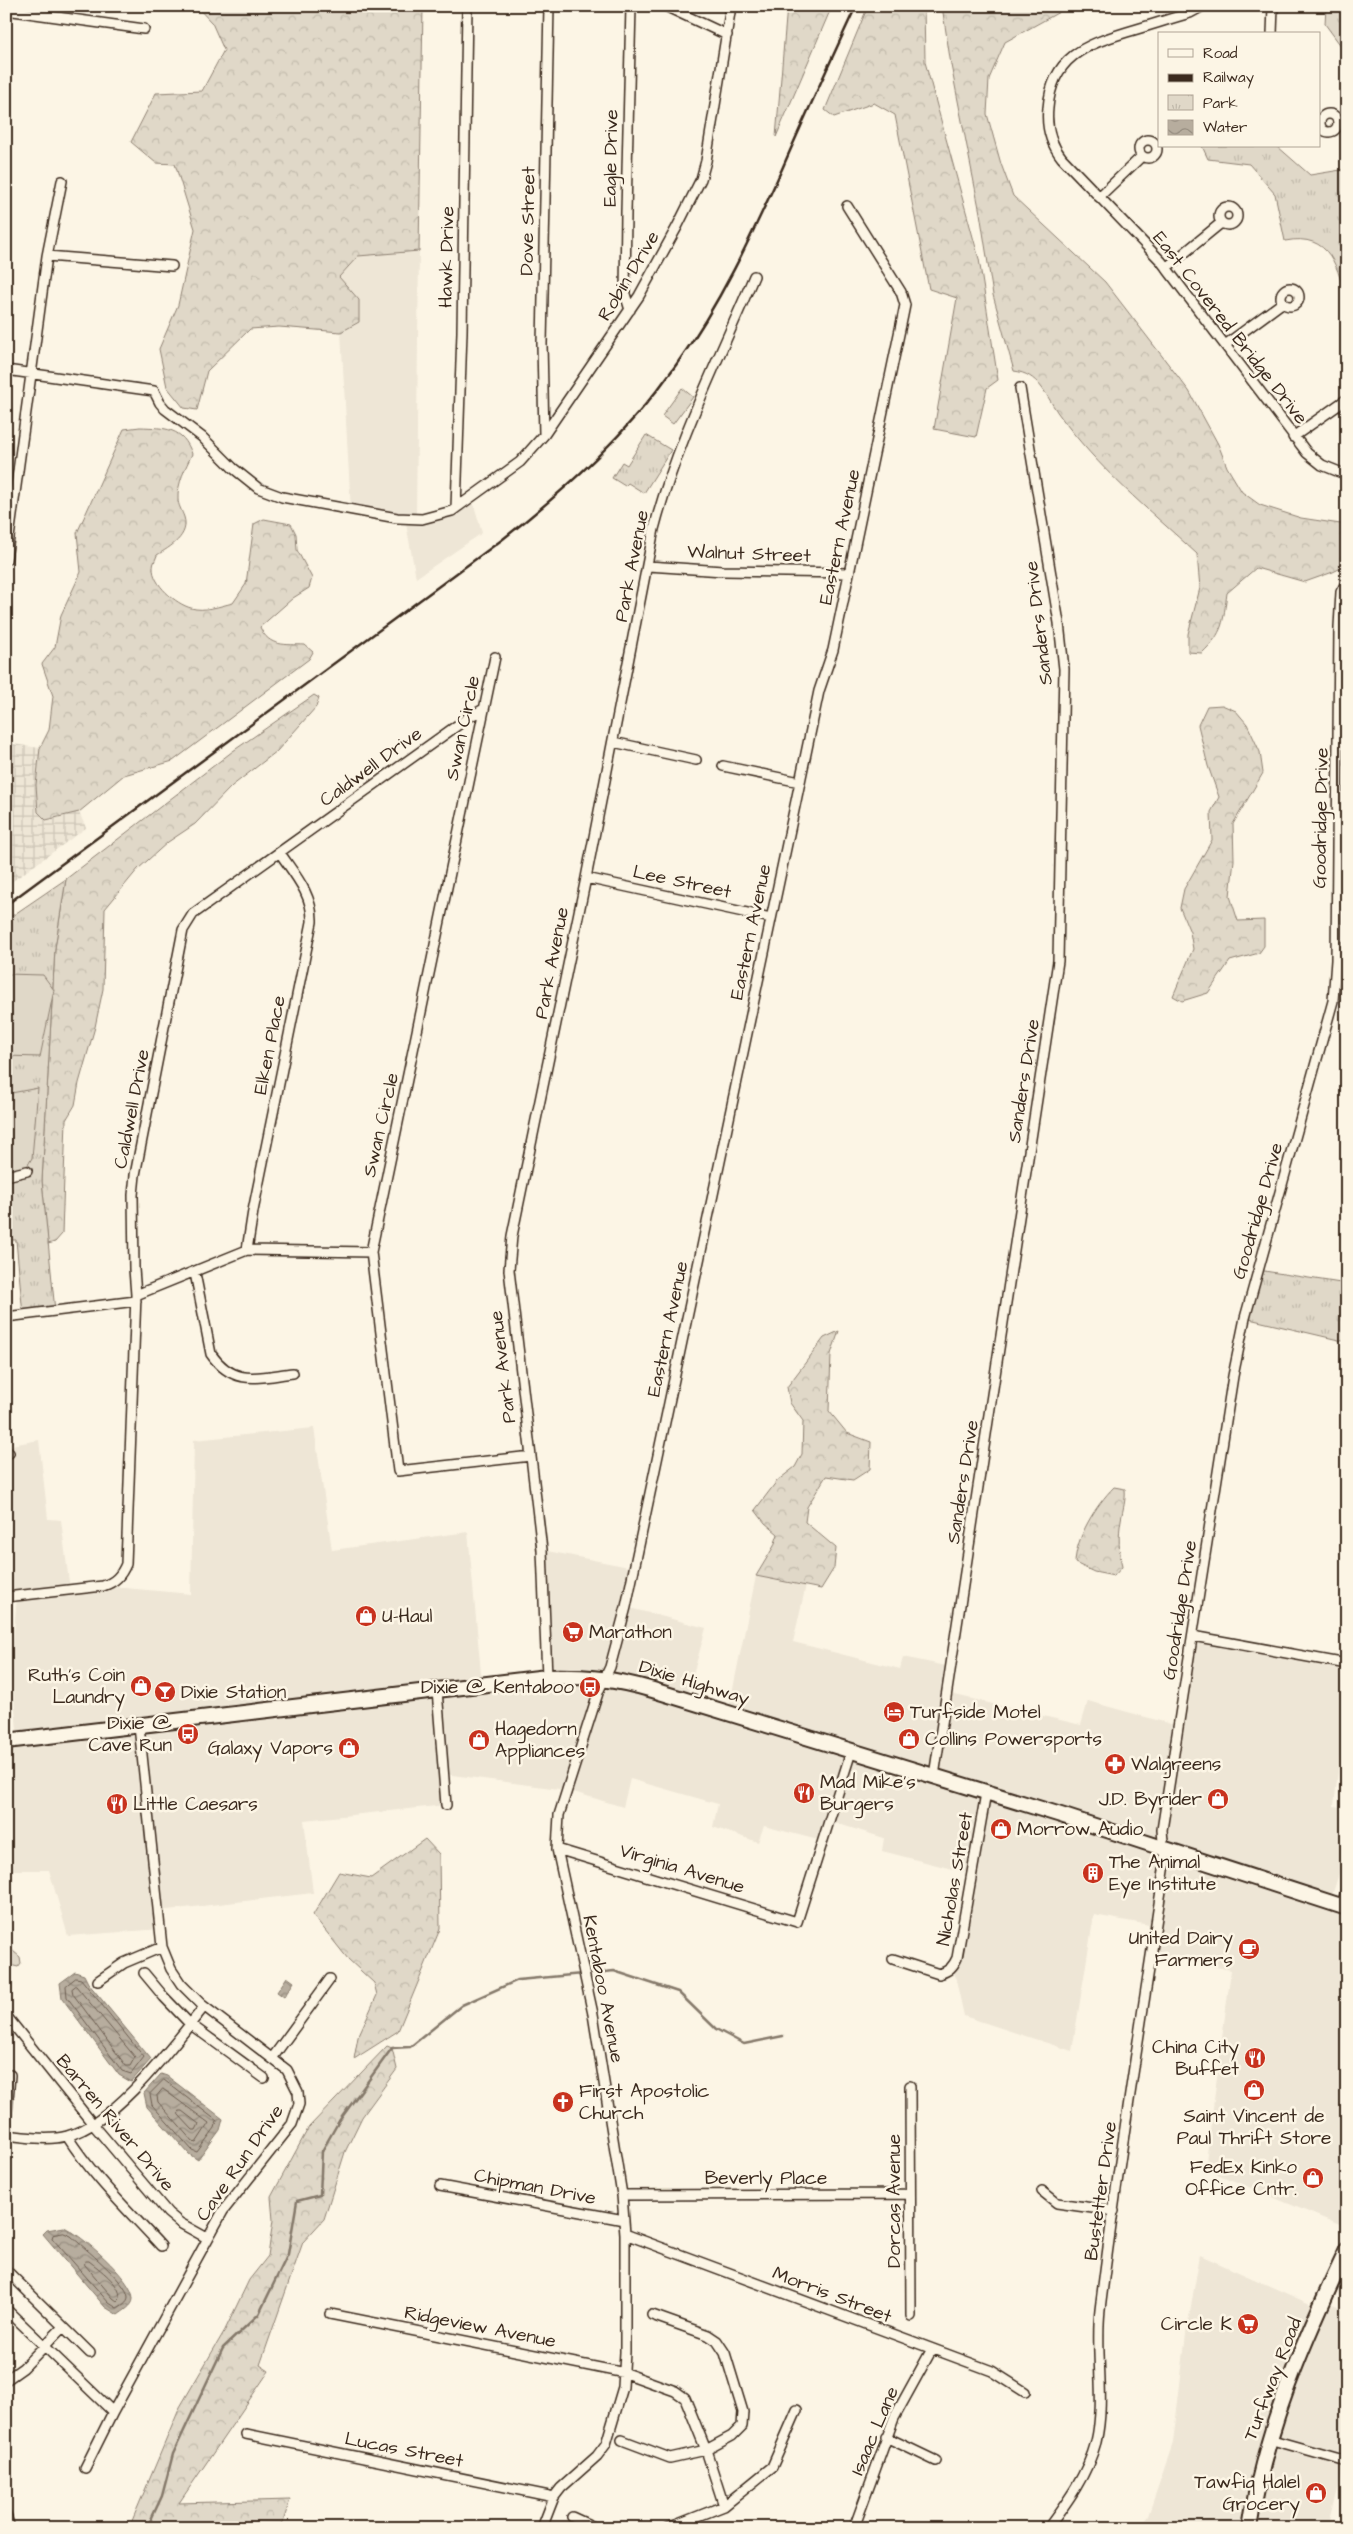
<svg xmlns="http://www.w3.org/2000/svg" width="1353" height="2534" viewBox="0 0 1353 2534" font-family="'Architects Daughter',sans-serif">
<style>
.built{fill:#eee6d6}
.industrial{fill:url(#industrial-grid)}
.forest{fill:url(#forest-crowns);stroke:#8e8173}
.park{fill:url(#park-tufts);stroke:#8e8173}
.garden{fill:#e0d8c8;stroke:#8e8173}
.water{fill:url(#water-waves);stroke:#85796b}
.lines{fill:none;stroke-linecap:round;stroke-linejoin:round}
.shore{stroke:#6d5e51;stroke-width:1}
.stream{stroke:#85796b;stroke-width:2.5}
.minor-casing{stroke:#3b2a1e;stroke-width:12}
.primary-casing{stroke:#3b2a1e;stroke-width:18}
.minor{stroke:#fcf5e5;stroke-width:9}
.primary{stroke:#fcf5e5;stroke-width:14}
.rail{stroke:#3b2a1e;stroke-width:2.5}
.labels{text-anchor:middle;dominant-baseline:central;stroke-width:5;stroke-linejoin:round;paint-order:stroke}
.street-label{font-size:19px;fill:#3b2a1e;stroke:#fcf5e5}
.poi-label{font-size:19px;fill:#3b2a1e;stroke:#fcf5e5;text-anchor:start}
</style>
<defs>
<pattern id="industrial-grid" width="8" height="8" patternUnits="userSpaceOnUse" patternTransform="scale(1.25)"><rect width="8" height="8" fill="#eee6d6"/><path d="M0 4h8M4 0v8" fill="none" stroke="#cdc5b7"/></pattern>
<pattern id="forest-crowns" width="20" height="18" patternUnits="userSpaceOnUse" patternTransform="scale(1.25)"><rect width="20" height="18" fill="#e0d8c8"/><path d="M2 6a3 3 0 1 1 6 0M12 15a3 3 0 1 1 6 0" fill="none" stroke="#c1baab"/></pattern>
<pattern id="park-tufts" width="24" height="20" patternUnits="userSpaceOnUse" patternTransform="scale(1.25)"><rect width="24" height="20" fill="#e0d8c8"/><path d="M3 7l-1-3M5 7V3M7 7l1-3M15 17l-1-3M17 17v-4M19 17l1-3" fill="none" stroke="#c1baab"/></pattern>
<pattern id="water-waves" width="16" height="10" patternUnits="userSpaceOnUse" patternTransform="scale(1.25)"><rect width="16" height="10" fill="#b7ad9e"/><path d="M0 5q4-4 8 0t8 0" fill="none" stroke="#968d80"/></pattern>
</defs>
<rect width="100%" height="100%" fill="#fcf5e5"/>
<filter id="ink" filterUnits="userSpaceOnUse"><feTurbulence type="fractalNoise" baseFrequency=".02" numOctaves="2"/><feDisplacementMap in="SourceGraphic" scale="10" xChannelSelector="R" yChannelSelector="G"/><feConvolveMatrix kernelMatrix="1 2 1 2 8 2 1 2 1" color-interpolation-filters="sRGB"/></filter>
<g filter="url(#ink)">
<path class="built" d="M419 251 416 519H422L472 498 482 533 416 578 405 518 351 511 341 332 359 322V300L339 277 358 255Z
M314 1428 332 1550 468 1532 482 1684 547 1676 542 1550 634 1568 626 1607 706 1628 686 1700 728 1713 756 1576 806 1585 793 1642 900 1669 903 1657 951 1667 947 1693 1081 1725 1088 1701 1178 1726 1193 1636 1338 1663 1346 1703 1334 1806 1340 1807 1341 1867 1330 1902 1347 1908V2228L1205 2169 1231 1970 1152 1954 1155 1926 1094 1915 1072 2051 964 2016 953 1966 972 1874 882 1851 884 1838 829 1821 822 1841 764 1826 758 1842 713 1827 718 1804 630 1779 623 1807 567 1790 444 1774 446 1805 304 1820 313 1893 159 1911 161 1929 68 1936 49 1870H13L14 1900H6V1741L18 1740 11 1666 17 1597H6V1446L39 1440 48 1519 61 1520 70 1590 103 1586 191 1594 194 1440Z
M1200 2255 1319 2308 1323 2301 1347 2311V2455L1328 2528H1138L1148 2516 1173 2443 1186 2334Z"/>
<path class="industrial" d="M6 743 40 748 36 785 47 820 79 812 86 828 6 886Z"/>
<path class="forest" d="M196 6H423L419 251 358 256 339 277 359 300V322L341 332 279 327 250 329 207 371 197 410 184 408 167 387 159 349 178 305 195 229 175 164 156 163 131 142 156 93 202 91 224 50 212 23Z
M787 6H832L776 137Z
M868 6H924L925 62 979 259 998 380 987 388 976 437 934 429 957 298 929 289 895 115 874 103 834 117 825 110Z
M942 6H1070L1005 42 989 79 987 114 1001 164 1013 196 1105 282 1189 391 1218 444 1227 467 1242 492 1260 505 1301 518 1347 525V565L1333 572 1305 582 1256 568 1227 593C1223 622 1224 632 1202 653L1188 652V634L1200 588 1197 554C1147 508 1098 469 1058 413 1045 394 1039 374 1014 371L993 295 980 213 951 65Z
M140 427C165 428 183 427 192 454 186 467 177 483 178 499 178 505 182 511 184 517 190 536 170 547 157 555 156 559 153 563 153 567 152 584 176 604 191 608 204 612 220 606 233 603L246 584 254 524 264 519 291 524 296 534 297 550 312 578 309 588 293 598 260 627C269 648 286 644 305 645L313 652 309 659 173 761 124 775 79 812 46 820 38 812 36 785 40 748 49 730 53 696 42 664 55 647 61 615 81 572 77 533 124 429Z
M314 695 319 698 316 707 277 751 232 786 195 824 168 842 138 869 105 909 103 989 95 1027 79 1083 75 1105 66 1120 62 1234 55 1242 48 1244 42 1181 55 948 66 879 233 751Z
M1222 705 1236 711 1247 724 1260 752 1263 773 1233 824 1234 860 1230 896 1238 921 1264 920V946L1259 953 1230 961 1208 993 1182 1001 1173 996 1193 949 1190 932 1180 908 1184 889 1212 840 1211 812 1219 797 1208 766 1198 725 1207 706Z
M839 1331 831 1354 829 1411 847 1433 871 1442 870 1469 853 1480 826 1476 807 1507 805 1522 836 1548 834 1568 821 1589 756 1576 774 1546 778 1534 765 1523 755 1510 777 1481 795 1467 802 1454 803 1421 790 1403 787 1387 824 1338Z
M1114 1487 1125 1489C1126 1501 1123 1508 1121 1520 1118 1536 1119 1551 1122 1567L1114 1576 1094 1572 1075 1563C1076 1537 1096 1505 1114 1487Z
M425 1839 439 1854 440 1929 398 2031 354 2059 358 2037 377 1995 374 1983 348 1959 313 1915 339 1872 371 1878Z
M6 1945 20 1957 21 1963 18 1967 6 1964Z
M387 2046 392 2048 397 2069 362 2117 345 2152 324 2219 303 2242 260 2365 269 2371 179 2503 290 2500 281 2528H129L180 2407 225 2330 249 2280 268 2256 273 2220 271 2197 309 2127Z"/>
<path class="park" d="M1326 6H1339L1347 30V54L1325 24Z
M1202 146H1277L1310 175 1347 169V304C1338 268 1331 232 1285 241L1275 194 1249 164 1208 159Z
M646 435 671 450 644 493 628 483 625 486 612 478 622 462 627 465Z
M66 879 55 948 42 1181 55 1311 23 1315 16 1240H6V920Z
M1258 1270 1347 1284V1342L1245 1318Z"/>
<path class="garden" d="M682 388 693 397 673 424 662 416Z
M6 974 43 975 54 990 40 1057 6 1056Z
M38 1088 32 1158 26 1168 6 1170V1094Z"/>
<path class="water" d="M75 1972 84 1975 88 1983 151 2059 131 2082 119 2075 62 1998 60 1983Z
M287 1977 294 1982 284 1997 277 1992Z
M161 2074 167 2076 223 2119 220 2130 198 2160 189 2154 147 2107 144 2093Z
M64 2227C80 2234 134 2280 133 2299 133 2306 123 2311 118 2315L105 2307 43 2234 47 2230Z"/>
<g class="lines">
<path class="shore" d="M76 1978 81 1979 144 2057 131 2074 122 2071 67 1997 66 1986Z
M76 1986 135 2057 130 2066H126L73 1994 72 1989Z
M164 2080 217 2121 215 2128 197 2152 192 2150 152 2105 150 2094Z
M163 2089 209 2123 196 2143 193 2142 158 2102 157 2096Z
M179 2111H182L199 2124 196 2130H193L179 2115Z
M64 2233 71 2236C83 2247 128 2283 128 2297 128 2302 121 2306 117 2308L109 2303 52 2238 53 2235Z
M85 2261H89C99 2269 121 2284 120 2298L117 2301 113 2298 85 2265Z"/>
<path class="stream" d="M587 1974 614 1971 678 1992 716 2029 744 2044 783 2036
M147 2528 162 2496 173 2454 223 2348 259 2314 288 2254 297 2201 320 2195 322 2151 339 2121 392 2048 410 2047 462 2005 518 1980 582 1974"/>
<g class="minor-casing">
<path id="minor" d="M665 6 727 35
M1203 6 1190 13C1169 19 1148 26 1127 32 1085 45 1052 57 1048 108 1046 127 1050 143 1062 158L1161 261 1307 453 1322 465 1347 475
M6 10 144 29
M1272 34 1273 6
M1320 123a9 9 0 1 1 18 0a9 9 0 1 1-18 0Z
M1139 149a9 9 0 1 1 18 0a9 9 0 1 1-18 0Z
M1099 197 1142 156
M1219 216a9 9 0 1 1 18 0a9 9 0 1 1-18 0Z
M47 256 172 266
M1166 268 1221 223
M1281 297a9 9 0 1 1 18 0a9 9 0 1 1-18 0Z
M630 310 625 294 626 212 631 6
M1225 345 1282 303
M6 370 154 391 160 403 165 409 202 437 233 468 258 488 282 497 397 518 422 519 452 511 520 462 544 435 639 296 677 227 701 179 706 161 731 6
M544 435 542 344 549 6
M1293 437 1347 399
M456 508 462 332 467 6
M6 560 47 256 62 181
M648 566 723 571 848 573
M495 657 371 1252 398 1471 531 1456
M613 742 696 760
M723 766 800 782
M586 878 771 918
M6 1176 27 1171
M247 1250 253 1211 312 922C313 895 295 875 280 853
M195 1273 211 1354C234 1387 259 1377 293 1373
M136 1295 247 1250 371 1252
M6 1317 136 1301
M6 1454 9 1453
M6 1597 103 1586C115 1582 121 1576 126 1564L136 1295 134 1269 133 1195 135 1175 183 930 193 914 469 717 482 710
M1193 1636 1347 1664
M547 1677 542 1550 509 1270 512 1236 586 878 654 529C677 441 719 359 754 276
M437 1690 446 1805
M934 1776 1058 961 1064 669 1059 623 1020 388
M557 1849 797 1922 851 1752
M1342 1906 1347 1887
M893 1959 939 1974C949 1971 953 1967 957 1958L986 1793
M144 1973 164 1997 190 2024 264 2078
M98 1981 124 1963 162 1947
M8 2018 92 2123 168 2213 180 2223 207 2238
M273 2057 330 1979
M910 2086 911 2316
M6 2124 10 2075
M6 2135C25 2137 48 2141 67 2136 116 2123 173 2045 204 2007
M67 2136C93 2177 129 2211 161 2246
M440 2186 624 2220
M1042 2191 1057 2203 1114 2211
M622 2195 910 2194
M625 2234 992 2371 1025 2392
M6 2270 90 2353
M6 2309 113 2412
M330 2314 625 2373 675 2391 685 2398 706 2450 724 2506
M6 2380 23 2368 62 2328
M246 2434 554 2497
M886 2437 936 2461
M1269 2439 1347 2461
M622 2440 670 2458 706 2450 732 2436 742 2426 743 2412 725 2353 717 2341 708 2335 652 2315
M85 2468 113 2412 223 2211 292 2124 299 2104 298 2092 287 2070 201 2004 181 1984 171 1969 162 1947 139 1726
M6 2515 10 2528
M572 2517 596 2528
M542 2528 554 2497 561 2488 597 2456 606 2444 623 2387 625 2352V2234L622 2195 593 2014 557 1849 559 1815 599 1690 610 1667 626 1607 800 782 819 691 833 650 903 315 905 305 901 292 847 206
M668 2528 724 2506 772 2467 797 2410
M854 2528 894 2418 932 2349
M1048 2528C1068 2501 1087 2475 1096 2442 1106 2400 1095 2353 1100 2310 1118 2161 1143 2012 1165 1864L1162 1830 1233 1376 1245 1318 1333 1001 1336 960 1339 627 1341 592 1347 581"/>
</g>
<g class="primary-casing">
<path id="primary" d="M6 1741 547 1677C586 1676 616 1679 653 1690L1064 1816 1347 1908
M1250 2528C1264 2430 1305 2338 1347 2249"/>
</g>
<use href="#minor" class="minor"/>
<use href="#primary" class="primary"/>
<path class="rail" d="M6 905 503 539C568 488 628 433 676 365 720 304 751 237 782 169 806 114 831 60 856 6"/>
</g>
</g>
<defs>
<g id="shop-disc" transform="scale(1.125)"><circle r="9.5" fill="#c8321e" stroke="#fcf5e5"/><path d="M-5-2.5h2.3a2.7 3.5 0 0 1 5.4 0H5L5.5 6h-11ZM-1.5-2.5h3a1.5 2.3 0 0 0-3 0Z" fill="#fff"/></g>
<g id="supermarket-disc" transform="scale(1.125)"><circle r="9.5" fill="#c8321e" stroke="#fcf5e5"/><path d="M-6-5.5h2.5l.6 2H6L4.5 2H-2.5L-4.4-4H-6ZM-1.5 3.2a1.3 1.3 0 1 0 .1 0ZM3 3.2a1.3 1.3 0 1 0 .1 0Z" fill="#fff"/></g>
<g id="bus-disc" transform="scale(1.125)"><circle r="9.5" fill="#c8321e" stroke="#fcf5e5"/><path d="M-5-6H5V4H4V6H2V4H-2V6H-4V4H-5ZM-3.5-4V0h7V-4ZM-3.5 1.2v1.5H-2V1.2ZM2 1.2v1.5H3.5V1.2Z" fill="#fff"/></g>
<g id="bar-disc" transform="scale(1.125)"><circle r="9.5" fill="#c8321e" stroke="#fcf5e5"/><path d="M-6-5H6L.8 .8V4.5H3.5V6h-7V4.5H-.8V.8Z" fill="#fff"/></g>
<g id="hotel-disc" transform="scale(1.125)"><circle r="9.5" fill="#c8321e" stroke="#fcf5e5"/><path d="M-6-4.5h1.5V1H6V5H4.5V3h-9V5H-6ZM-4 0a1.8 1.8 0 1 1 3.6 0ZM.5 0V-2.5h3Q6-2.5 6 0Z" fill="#fff"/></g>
<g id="pharmacy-disc" transform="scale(1.125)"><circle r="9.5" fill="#c8321e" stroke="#fcf5e5"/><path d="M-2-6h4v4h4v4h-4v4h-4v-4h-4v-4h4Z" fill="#fff"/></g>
<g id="restaurant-disc" transform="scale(1.125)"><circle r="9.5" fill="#c8321e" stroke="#fcf5e5"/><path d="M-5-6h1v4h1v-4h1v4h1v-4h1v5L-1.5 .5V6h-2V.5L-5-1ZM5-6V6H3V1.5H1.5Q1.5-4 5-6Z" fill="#fff"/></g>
<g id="building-disc" transform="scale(1.125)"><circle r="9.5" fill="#c8321e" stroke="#fcf5e5"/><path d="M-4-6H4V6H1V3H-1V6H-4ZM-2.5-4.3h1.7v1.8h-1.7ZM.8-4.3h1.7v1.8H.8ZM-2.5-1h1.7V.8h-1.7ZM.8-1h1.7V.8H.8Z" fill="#fff"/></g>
<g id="cafe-disc" transform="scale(1.125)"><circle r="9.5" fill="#c8321e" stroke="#fcf5e5"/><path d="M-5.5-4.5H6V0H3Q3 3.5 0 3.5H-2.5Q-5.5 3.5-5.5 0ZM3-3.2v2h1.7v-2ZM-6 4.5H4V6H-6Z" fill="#fff"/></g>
<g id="church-disc" transform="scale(1.125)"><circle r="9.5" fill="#c8321e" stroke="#fcf5e5"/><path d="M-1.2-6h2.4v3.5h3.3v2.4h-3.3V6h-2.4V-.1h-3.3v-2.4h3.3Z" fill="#fff"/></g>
</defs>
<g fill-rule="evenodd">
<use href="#shop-disc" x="366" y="1616"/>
<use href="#supermarket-disc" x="573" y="1632"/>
<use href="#shop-disc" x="141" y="1686"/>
<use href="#bus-disc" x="590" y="1687"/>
<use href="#bar-disc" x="165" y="1692"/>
<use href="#hotel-disc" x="894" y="1712"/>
<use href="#bus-disc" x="188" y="1734"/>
<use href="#shop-disc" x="909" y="1739"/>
<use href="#shop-disc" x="479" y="1740"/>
<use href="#shop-disc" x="349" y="1748"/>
<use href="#pharmacy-disc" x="1115" y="1764"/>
<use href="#restaurant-disc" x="804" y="1793"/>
<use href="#shop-disc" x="1218" y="1799"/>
<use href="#restaurant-disc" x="117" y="1804"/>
<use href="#shop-disc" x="1001" y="1829"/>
<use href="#building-disc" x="1093" y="1873"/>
<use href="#cafe-disc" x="1249" y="1949"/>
<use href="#restaurant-disc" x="1255" y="2058"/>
<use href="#shop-disc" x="1254" y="2090"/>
<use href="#church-disc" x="563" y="2102"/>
<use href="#shop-disc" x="1313" y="2178"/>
<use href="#supermarket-disc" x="1248" y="2324"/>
<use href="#shop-disc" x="1316" y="2493"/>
</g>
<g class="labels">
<g class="street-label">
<text transform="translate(611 158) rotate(-89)">Eagle Drive</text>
<text transform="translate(528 221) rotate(-89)">Dove Street</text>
<text transform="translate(447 257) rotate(-89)">Hawk Drive</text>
<text transform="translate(629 276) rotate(-59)">Robin Drive</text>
<text transform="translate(1230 328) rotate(52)">East Covered Bridge Drive</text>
<text transform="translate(840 537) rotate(-78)">Eastern Avenue</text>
<text transform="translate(749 554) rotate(2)">Walnut Street</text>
<text transform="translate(632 566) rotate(-79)">Park Avenue</text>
<text transform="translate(1039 623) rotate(-97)">Sanders Drive</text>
<text transform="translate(463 728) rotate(-78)">Swan Circle</text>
<text transform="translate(371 767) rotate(-36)">Caldwell Drive</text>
<text transform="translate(1321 818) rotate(-89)">Goodridge Drive</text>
<text transform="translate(682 882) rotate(12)">Lee Street</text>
<text transform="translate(751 932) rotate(-78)">Eastern Avenue</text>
<text transform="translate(552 963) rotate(-79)">Park Avenue</text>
<text transform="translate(270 1045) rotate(-79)">Elken Place</text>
<text transform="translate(1024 1081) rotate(-81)">Sanders Drive</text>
<text transform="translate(132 1109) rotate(-79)">Caldwell Drive</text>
<text transform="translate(381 1125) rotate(-77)">Swan Circle</text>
<text transform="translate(1258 1211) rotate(-74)">Goodridge Drive</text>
<text transform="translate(668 1329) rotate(-78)">Eastern Avenue</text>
<text transform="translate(503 1367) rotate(-97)">Park Avenue</text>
<text transform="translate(963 1482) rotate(-81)">Sanders Drive</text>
<text transform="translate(1180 1610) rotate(-81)">Goodridge Drive</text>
<text transform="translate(694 1683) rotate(17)">Dixie Highway</text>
<text transform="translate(682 1869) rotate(17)">Virginia Avenue</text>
<text transform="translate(955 1879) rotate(-80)">Nicholas Street</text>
<text transform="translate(603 1989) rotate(79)">Kentaboo Avenue</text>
<text transform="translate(115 2123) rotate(50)">Barren River Drive</text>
<text transform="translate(240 2163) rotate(-55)">Cave Run Drive</text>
<text x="766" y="2178">Beverly Place</text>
<text transform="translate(535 2187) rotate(11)">Chipman Drive</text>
<text transform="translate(1101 2191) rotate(-82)">Bustetter Drive</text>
<text transform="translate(894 2201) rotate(-90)">Dorcas Avenue</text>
<text transform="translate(832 2295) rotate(21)">Morris Street</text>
<text transform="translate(480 2327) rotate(11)">Ridgeview Avenue</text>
<text transform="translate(1273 2379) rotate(-69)">Turfway Road</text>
<text transform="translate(875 2431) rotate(-67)">Isaac Lane</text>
<text transform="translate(404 2450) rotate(11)">Lucas Street</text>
</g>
<g class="poi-label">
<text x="382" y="1616">U-Haul</text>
<text x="589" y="1632">Marathon</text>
<text x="125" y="1675" text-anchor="end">Ruth’s Coin<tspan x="125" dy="22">Laundry</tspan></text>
<text x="574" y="1687" text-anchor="end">Dixie @ Kentaboo</text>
<text x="181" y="1692">Dixie Station</text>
<text x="910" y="1712">Turfside Motel</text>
<text x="172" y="1723" text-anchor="end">Dixie @<tspan x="172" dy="22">Cave Run</tspan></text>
<text x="495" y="1729">Hagedorn<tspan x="495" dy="22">Appliances</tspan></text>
<text x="925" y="1739">Collins Powersports</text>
<text x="333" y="1748" text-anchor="end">Galaxy Vapors</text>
<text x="1131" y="1764">Walgreens</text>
<text x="820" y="1782">Mad Mike’s<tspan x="820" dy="22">Burgers</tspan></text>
<text x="1202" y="1799" text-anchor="end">J.D. Byrider</text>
<text x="133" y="1804">Little Caesars</text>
<text x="1017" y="1829">Morrow Audio</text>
<text x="1109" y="1862">The Animal<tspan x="1109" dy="22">Eye Institute</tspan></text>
<text x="1233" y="1938" text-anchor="end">United Dairy<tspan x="1233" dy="22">Farmers</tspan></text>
<text x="1239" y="2047" text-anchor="end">China City<tspan x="1239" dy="22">Buffet</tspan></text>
<text x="579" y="2091">First Apostolic<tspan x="579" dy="22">Church</tspan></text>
<text x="1254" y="2116" text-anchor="middle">Saint Vincent de<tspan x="1254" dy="22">Paul Thrift Store</tspan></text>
<text x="1297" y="2167" text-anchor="end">FedEx Kinko<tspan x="1297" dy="22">Office Cntr.</tspan></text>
<text x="1232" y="2324" text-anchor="end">Circle K</text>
<text x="1300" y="2482" text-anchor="end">Tawfiq Halel<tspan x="1300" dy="22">Grocery</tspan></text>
</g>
</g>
<rect width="1353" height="2534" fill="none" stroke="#fcf5e5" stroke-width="25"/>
<rect x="12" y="12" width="1328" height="2509" fill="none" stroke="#3b2a1e" stroke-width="2" filter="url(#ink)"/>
<rect x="1158" y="32" width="162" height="115" fill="#fcf5e5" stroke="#afa495"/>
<rect x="1168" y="49" width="25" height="8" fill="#fcf5e5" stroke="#afa495"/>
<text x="1203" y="58" font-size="15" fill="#3b2a1e">Road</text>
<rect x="1168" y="74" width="25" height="8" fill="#3b2a1e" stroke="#afa495"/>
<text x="1203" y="82" font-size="15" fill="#3b2a1e">Railway</text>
<rect x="1168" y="95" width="25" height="15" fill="url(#park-tufts)" stroke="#afa495"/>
<text x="1203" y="108" font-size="15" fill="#3b2a1e">Park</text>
<rect x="1168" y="120" width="25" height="15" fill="url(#water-waves)" stroke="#afa495"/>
<text x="1203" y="132" font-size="15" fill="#3b2a1e">Water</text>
</svg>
